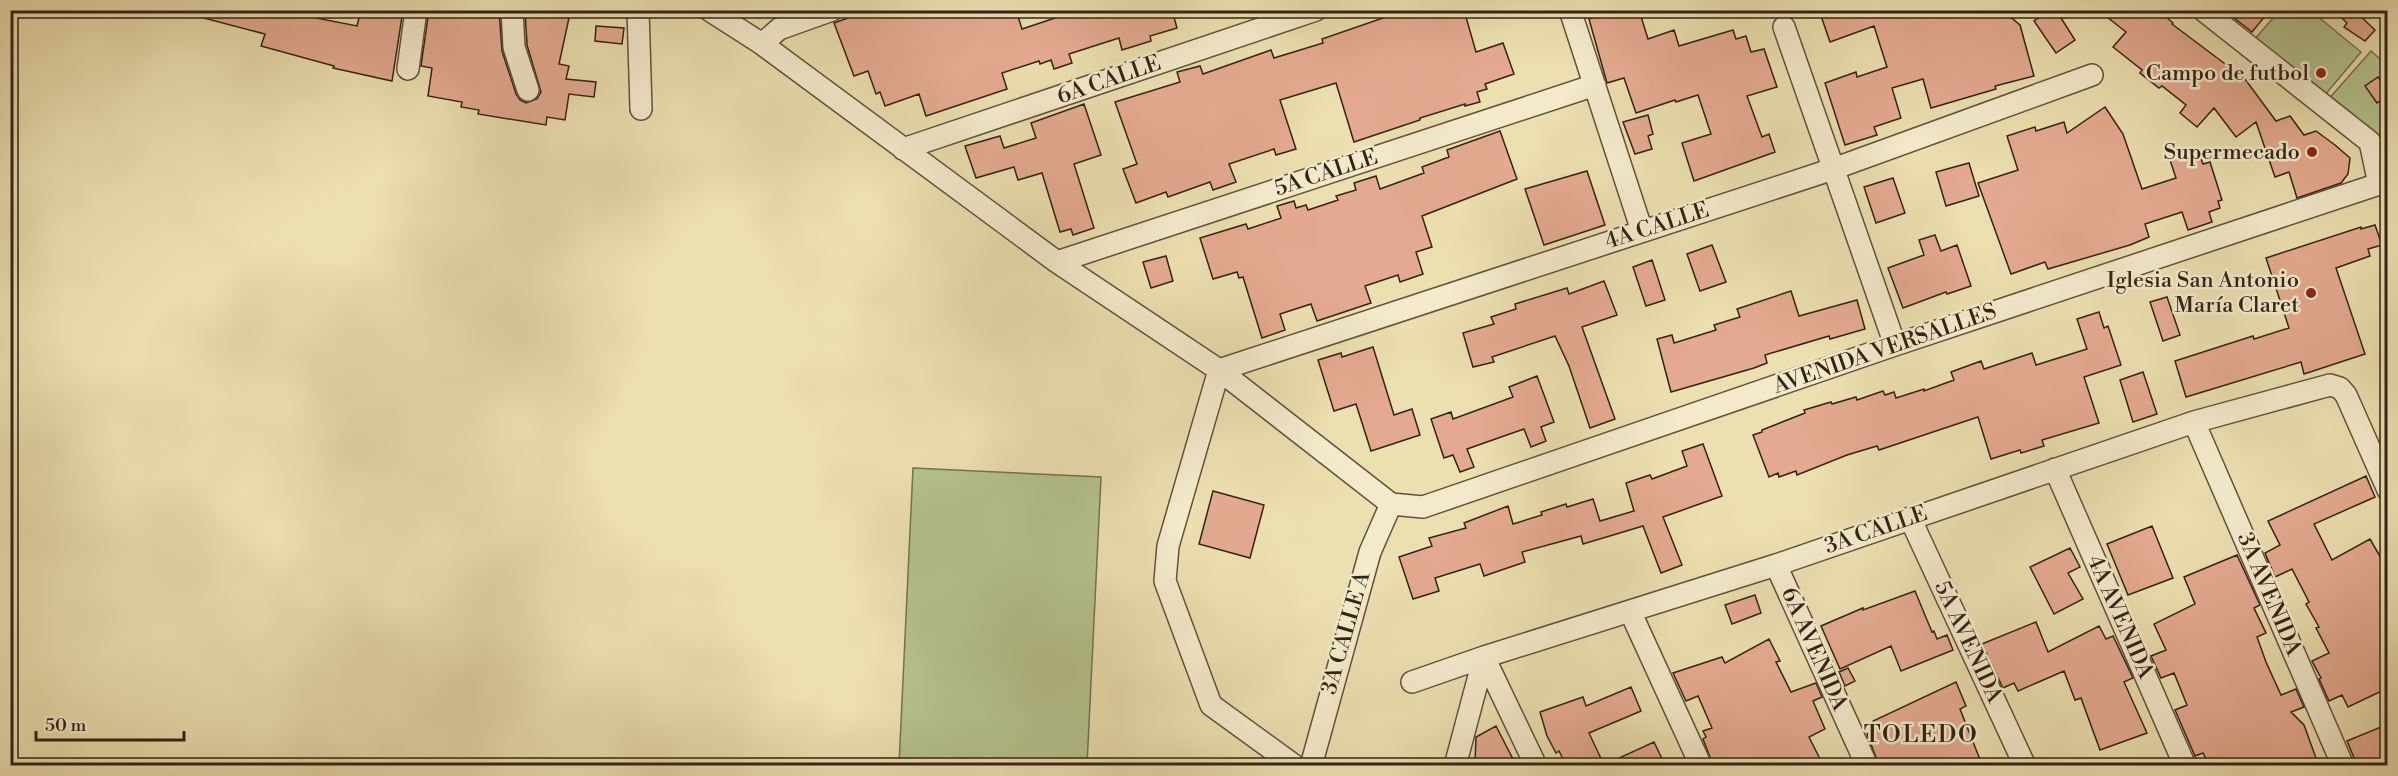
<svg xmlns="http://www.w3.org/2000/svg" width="2398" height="776" viewBox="0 0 2398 776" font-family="'Libre Bodoni',serif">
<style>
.green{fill:#b4c28e;stroke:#737252;stroke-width:1.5}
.building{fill:#e4aa91;stroke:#322316;stroke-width:1.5}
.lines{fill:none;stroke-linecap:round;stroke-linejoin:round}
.street-casing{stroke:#60523c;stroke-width:24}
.street{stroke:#f3eacc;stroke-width:21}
.poi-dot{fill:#8f2418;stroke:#f3eacc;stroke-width:2}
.labels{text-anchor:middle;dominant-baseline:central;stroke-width:5;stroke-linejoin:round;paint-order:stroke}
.poi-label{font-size:22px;fill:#322316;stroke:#f3eacc;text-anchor:end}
.street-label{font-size:22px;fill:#322316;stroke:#f3eacc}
.neighbourhood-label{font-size:24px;letter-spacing:1.5px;fill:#322316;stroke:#f3eacc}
</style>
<rect width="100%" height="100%" fill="#ecdfb0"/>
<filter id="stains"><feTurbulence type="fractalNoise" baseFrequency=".00333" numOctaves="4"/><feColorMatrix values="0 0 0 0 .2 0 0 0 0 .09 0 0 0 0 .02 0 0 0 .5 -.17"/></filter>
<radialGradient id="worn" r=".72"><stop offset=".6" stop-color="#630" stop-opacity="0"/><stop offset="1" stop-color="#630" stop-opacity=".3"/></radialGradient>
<path class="green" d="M2279 11H2311L2361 52 2325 95 2255 39Z
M2371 51 2387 65V152L2327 101Z
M913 468 1101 477 1087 765H899Z"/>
<path class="building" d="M196 10H318L316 18 357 26 361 10H403L392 81 333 68 334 66 261 46 265 34 196 16Z
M429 10H499L502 51 516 94 520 100 526 103 537 99 541 92 527 45 525 10H554L552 14 569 18 559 64 569 66 566 79 596 82 594 97 569 94 565 120 547 117 546 125 478 114 479 110 461 107 462 102 428 96 432 68 421 66Z
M870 10H1016L1022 29 1079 10H1093L1095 17 1115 10H1172L1177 28 1150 36 1151 41 1122 50 1119 38 1069 54 1072 63 1054 69 1051 60 1040 64 1039 61 1002 73 1007 89 926 116 919 94 885 106 880 92 876 94 868 71 854 76 834 23Z
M1406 10H1464L1476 52 1503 43 1514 74 1485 84 1487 89 1477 92 1480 102 1465 106V104L1420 118V120L1354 142 1336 83 1280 100 1296 149 1276 155 1274 149 1229 164 1236 182 1213 190 1210 182 1168 197 1166 192 1136 203 1123 169 1137 164 1115 102 1180 82 1177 72 1200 66 1203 74 1271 50 1274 58 1323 43 1322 39Z
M1593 10H1639L1648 39 1674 30 1679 46 1733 30 1736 39 1746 36 1751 52 1764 49 1777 87 1747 96 1762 137 1769 134 1775 152 1694 181 1682 143 1711 134 1698 95 1676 102 1675 100 1636 113 1624 78 1607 83 1589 19 1595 17Z
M1819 10H2002L2020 25 2034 76 1995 86 1996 89 1931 108 1923 79 1892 88 1901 118 1874 127 1877 135 1845 145 1825 83 1856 72 1857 77 1887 67 1874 26 1830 42Z
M2050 10H2056L2075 40 2056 53 2034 21Z
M2098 10H2158L2173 23 2172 24 2245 79 2276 121 2290 116 2304 135 2316 131 2335 145 2350 158 2348 174 2341 183 2297 198 2289 172 2275 177 2256 122 2236 137 2214 108 2197 127 2180 113 2186 105 2162 86 2159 88 2140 73 2142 70 2113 47 2126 32Z
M2224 10H2270L2252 32Z
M2334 10H2354L2375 30 2365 41 2344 27 2347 23Z
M596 26 624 28 622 44 595 41Z
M2378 77 2388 91V96L2377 103 2365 86Z
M1084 104 1101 155 1074 164 1094 228 1073 235 1071 229 1060 232 1042 173 1018 180 1014 167 976 178 965 146 1000 136 1004 148 1036 138 1031 123Z
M2105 107 2123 134 2142 189 2176 178 2169 157 2197 148 2203 164 2210 162 2222 200 2218 201 2220 208 2209 212 2212 222 2188 230 2182 212 2145 224 2149 237 2130 245 2048 269 2045 262 2011 274 1978 183 2018 170 2007 136 2035 127 2036 131 2064 122 2067 133Z
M1648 115 1653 134 1648 136 1652 149 1635 154 1623 122Z
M1500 131 1517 179 1422 216 1432 247 1416 252 1423 274 1400 282 1398 275 1365 286 1371 303 1317 321 1311 304 1280 314 1285 330 1262 338 1243 277 1239 278 1237 272 1213 279 1200 238 1246 224 1248 229 1281 218 1277 206 1294 201 1296 208 1306 205 1308 210 1338 200 1336 196 1356 190 1354 183 1376 176 1380 189 1424 173 1422 167 1449 157 1447 150Z
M1969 163 1979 196 1946 206 1936 172Z
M1587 171 1605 225 1544 245 1525 189Z
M1893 178 1905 213 1876 223 1864 187Z
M2375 225 2382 245 2368 249 2370 256 2336 268 2365 354 2304 374 2301 362 2186 397 2175 361 2253 336 2254 339 2289 328 2266 258 2361 227V229Z
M1935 235 1941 251 1957 245 1971 286 1947 294 1946 292 1903 308 1888 268 1924 255 1919 240Z
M1712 245 1726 282 1700 291 1687 254Z
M1166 256 1173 281 1151 288 1143 262Z
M1652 260 1665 300 1646 306 1633 267Z
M1604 281 1617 315 1582 327 1615 419 1590 428 1569 366 1555 336 1492 357 1494 362 1473 367 1463 333 1494 324 1491 317 1516 309 1515 304 1567 288 1569 294Z
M1791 291 1799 316 1857 300 1865 329 1830 339 1829 336 1765 355 1767 363 1754 368 1671 392 1657 339 1672 335 1674 343 1716 330 1714 325 1740 317 1737 309Z
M2167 297 2180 335 2163 341 2150 302Z
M2099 312 2104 328 2108 326 2121 365 2084 377 2099 423 2042 440 2044 446 2021 453 2020 450 1991 459 1978 417 1879 450 1877 446 1847 455 1797 475 1796 471 1779 477 1778 473 1769 477 1753 435 1762 432V430L1805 413 1804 410 1831 402 1832 404 1856 397 1857 400 1883 391 1885 395 1894 392 1896 398 1924 389V391L1954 380 1951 372 1981 361 1984 369 2032 353 2036 365 2087 349 2077 319Z
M1373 347 1394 415 1412 409 1420 435 1371 451 1356 404 1334 411 1318 360 1341 353 1342 357Z
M2143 372 2157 414 2133 422 2120 380Z
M1537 376 1554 422 1541 427 1546 441 1531 447 1524 429 1467 449 1474 467 1460 472 1453 455 1444 458 1431 419 1451 412 1453 419 1513 397 1509 387Z
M1703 444 1722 496 1663 517 1682 565 1661 573 1643 526 1583 544 1581 536 1522 552 1525 562 1484 576 1480 564 1435 578 1439 591 1413 599 1399 557 1432 546 1429 538 1466 528 1464 523 1508 506 1513 524 1542 515 1541 512 1566 504 1567 507 1593 499 1600 521 1634 511 1626 483 1650 475 1652 479 1687 466 1682 451Z
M2366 476 2375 497 2314 524 2332 560 2370 539 2388 570V688L2348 707 2342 695 2329 701 2319 679 2321 678 2312 661 2329 653 2316 628 2319 627 2306 604 2309 602 2292 569 2275 577 2265 553 2280 545 2268 521Z
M1213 491 1264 505 1250 558 1199 544Z
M2152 526 2173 578 2128 595 2107 544Z
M2070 548 2080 567 2068 573 2083 599 2054 614 2030 567Z
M2237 555 2260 605 2254 608 2266 633 2257 637 2266 662 2281 695 2296 689 2304 707 2291 712 2304 725 2316 758 2300 765H2209L2203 753 2195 756 2175 710 2187 705 2174 673 2161 678 2151 656 2166 650 2154 624 2195 604 2184 577Z
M1915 591 1932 632 1934 631 1937 639 1947 635 1953 650 1901 671 1891 646 1840 669 1821 626 1863 608V610Z
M1755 595 1761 613 1732 624 1725 605Z
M2036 622 2048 652 2099 626 2106 639 2113 636 2133 678 2124 682 2147 733 2100 750 2081 698 2075 700 2064 671 2018 691 2014 683 2003 688 1982 644Z
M1769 639 1780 661 1776 662 1791 692 1816 683 1822 697 1813 701 1825 729 1809 737 1823 765H1713L1703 739 1706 737 1703 731 1712 728 1698 696 1686 701 1673 673 1722 657 1725 663Z
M1848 668 1855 681 1845 686 1839 672Z
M1956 682 1966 706 1960 709 1981 762 1972 765H1879L1867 734 1877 729 1873 721Z
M1631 687 1641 711 1589 733 1604 765 1654 742 1665 765H1566L1559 751 1556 753 1547 736 1540 712 1583 697 1586 706Z
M2388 724V765H2357L2347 741Z
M1496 726 1516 765H1469L1475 763 1476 737Z"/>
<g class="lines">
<g class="street-casing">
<path id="street" d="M512 10 514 47 528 90
M638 10 641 109
M709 10 762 44 1057 262 1219 370 1391 504
M1570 10 1642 231
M2203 10 2370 142 2379 184
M1784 27 1895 345
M762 44 779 29 832 10
M408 69 416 10
M903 149 1316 10
M1057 262 1595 85
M2194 422 2343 766
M2055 469 2185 766
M1391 504 1423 507 1895 345 2379 184 2388 174
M1910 518 2025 766
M1776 565 1867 766
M1630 611 1701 766
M1484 657 1536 766
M1412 682 1484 657 1776 565 2194 422 2330 385 2340 388 2346 395 2388 490
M1295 766 1211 705 1165 581 1168 546 1219 370 1833 169 2092 75
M1311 766 1370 552 1391 504
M1455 766 1484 657"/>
</g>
<use href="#street" class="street"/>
</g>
<g class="poi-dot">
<circle cx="2321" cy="73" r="6"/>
<circle cx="2312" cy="152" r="6"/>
<circle cx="2311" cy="293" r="6"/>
</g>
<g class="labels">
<g class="poi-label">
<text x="2309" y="73">Campo de futbol</text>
<text x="2300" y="152">Supermecado</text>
<text x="2299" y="280">Iglesia San Antonio<tspan x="2299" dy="25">María Claret</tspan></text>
</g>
<g class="street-label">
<text transform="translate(1109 80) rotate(-19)">6A CALLE</text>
<text transform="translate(1326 173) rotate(-18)">5A CALLE</text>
<text transform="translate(1657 226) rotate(-18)">4A CALLE</text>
<text transform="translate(1885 349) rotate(-19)">AVENIDA VERSALLES</text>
<text transform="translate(1876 530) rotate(-19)">3A CALLE</text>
<text transform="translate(2269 594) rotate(67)">3A AVENIDA</text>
<text transform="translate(2120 617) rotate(66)">4A AVENIDA</text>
<text transform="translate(1346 633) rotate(-74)">3A CALLE A</text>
<text transform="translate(1968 642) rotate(65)">5A AVENIDA</text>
<text transform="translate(1814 649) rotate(66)">6A AVENIDA</text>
</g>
<g class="neighbourhood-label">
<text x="1921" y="735">TOLEDO</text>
</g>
</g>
<rect width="2398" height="776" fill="none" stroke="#ecdfb0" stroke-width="36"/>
<rect x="12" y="12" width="2374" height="752" fill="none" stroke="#322316" stroke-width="3"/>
<rect x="18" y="18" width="2362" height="740" fill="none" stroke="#322316" stroke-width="1.5"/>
<path d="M36 731v9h148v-9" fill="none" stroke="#322316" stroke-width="3"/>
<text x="45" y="731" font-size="18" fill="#322316" stroke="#f3eacc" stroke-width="4.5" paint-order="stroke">50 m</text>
<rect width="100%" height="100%" filter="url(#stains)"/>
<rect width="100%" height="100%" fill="url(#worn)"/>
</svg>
